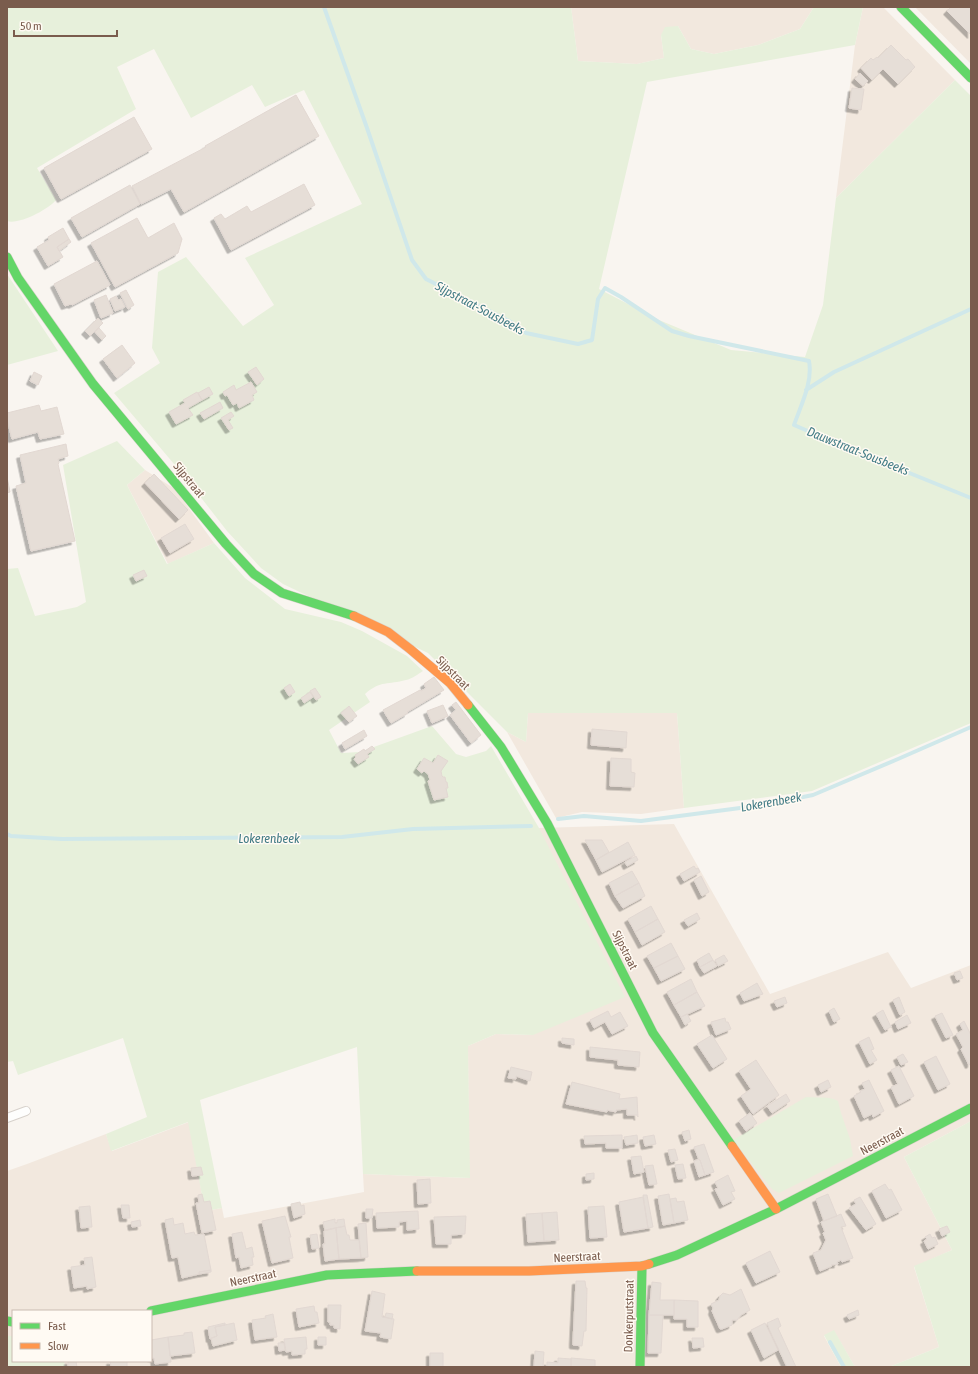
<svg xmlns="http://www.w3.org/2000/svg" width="978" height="1374" viewBox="0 0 978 1374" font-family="'Asap Condensed',sans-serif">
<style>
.residential{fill:#f2e8de}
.green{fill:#e7f0db}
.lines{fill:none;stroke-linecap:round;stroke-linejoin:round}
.stream{stroke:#d0e8ea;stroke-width:4}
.building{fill:#e6ded7;stroke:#e2d8d2;filter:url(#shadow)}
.lane-casing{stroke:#d7d1cb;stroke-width:10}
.fast-casing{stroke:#d9d2cb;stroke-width:10}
.slow-casing{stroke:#d9d2cb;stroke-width:10}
.lane{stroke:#fefefd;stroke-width:8}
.fast{stroke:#63d668;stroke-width:9}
.slow{stroke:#ff974d;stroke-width:9}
.labels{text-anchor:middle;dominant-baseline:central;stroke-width:3;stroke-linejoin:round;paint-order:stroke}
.street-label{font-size:12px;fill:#7a5c4d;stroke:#fffaf3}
.water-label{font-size:13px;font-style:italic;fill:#437c86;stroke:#fffaf3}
</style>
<defs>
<filter id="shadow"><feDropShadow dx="-3.5" dy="3.5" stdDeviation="0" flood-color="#0004"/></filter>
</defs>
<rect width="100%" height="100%" fill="#f9f5f0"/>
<path class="residential" d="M571 7H814L800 29 758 45 714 54 691 49 678 26 661 35 664 58 637 64 578 61Z
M863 7H883L955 80 836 198 855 45Z
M915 7H971V64Z
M145 470 175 489 214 543 168 564 127 485Z
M528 713H677L684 808 641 814 582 812 556 818 507 732 526 742Z
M674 824 770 994 888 952 911 988 971 965V1121L904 1157 952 1250 914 1267 939 1347 889 1367H855L834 1331 824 1336 841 1367H65L64 1361H151V1311H13V1336H7V1171L27 1164 106 1134 112 1151 189 1122 205 1211 222 1208 224 1218 364 1192 363 1174 469 1178 468 1046 496 1034 533 1035 539 828Z"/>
<path class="green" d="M7 7H571L578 61 637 64 664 58 661 35 665 27 678 26 691 49 714 54 758 45 800 29 814 7H863L855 45 647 82 599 289 659 320 731 350 805 357 823 305 836 198 955 80 971 96V723L812 791 684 808 677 713H528L526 742 507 732 428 653 283 584 261 568 227 531 185 477 114 393 160 363 152 348 158 272 186 257 243 326 274 305 245 258 362 204 304 90 265 107 252 85 191 118 154 49 117 67 136 109 37 168 56 200C49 209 19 225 7 221Z
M7 274 58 351 7 365Z
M117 441 145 470 127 485 167 564 214 543 245 578 285 609 341 622 362 631 407 656 423 671C418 674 412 679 406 680 388 685 381 680 365 694L370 702 329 730 341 753 360 752 432 726 456 754 466 757 486 751 491 746 539 828 625 997 533 1035 496 1034 468 1046 470 1178 363 1174 357 1047 200 1100 222 1208 205 1211 188 1122 111 1151 106 1134 147 1117 123 1038 18 1075 13 1061 7 1062V569L18 568 35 616 77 607 86 602 63 465Z
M806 1097C815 1098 831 1096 838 1101L841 1113 850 1139 853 1156 779 1193 772 1189 733 1140Z
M971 1121V1367H889L939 1347 914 1266 952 1250 904 1157Z
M834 1330 855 1367H841L824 1335Z
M7 1336H13V1361H64L65 1367H7Z"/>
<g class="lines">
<path class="stream" d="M324 7 367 128 412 260 426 279 511 322 526 333 578 344 592 340 598 299 605 288 621 297 672 331 689 336 809 361C813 382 801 405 794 425L838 444 971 498
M806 390 834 372 971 309
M558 819 584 816 641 821 763 805 813 795 898 759 971 727
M7 834 11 836 62 839 342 837 413 829 531 826
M830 1342 844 1367"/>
</g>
<path class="building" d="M951 7H969L971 9V35L947 11Z
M891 45 906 60 908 59 915 67 898 84 883 69 872 80 861 68 871 58 873 60 877 57 878 58Z
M860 73 868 81 863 86 855 79Z
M852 88 864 89 861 110 849 108Z
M296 95 319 136 184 212 171 189 141 204 132 186 206 147 205 146Z
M134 117 152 149 61 199 44 168Z
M304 184 315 205 231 250 214 218 221 214 225 219 247 206 251 212Z
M130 185 140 204 82 237 71 218Z
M137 218 148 238 174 223 182 239 178 253 115 287 91 243Z
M63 228 69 239 57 247 63 257 48 266 37 247 49 240 48 237Z
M69 239 71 242 59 251 57 247Z
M97 261 110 285 72 305 71 304 65 306 54 284Z
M126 290 134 305 128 309 120 293Z
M106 295 113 313 101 318 94 300Z
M116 296 118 300 121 299 125 307 115 311 110 299Z
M98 318 103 323 90 336 85 331Z
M99 328 106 336 102 340 95 332Z
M122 345 135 363 117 378 103 359Z
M256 367 264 379 257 385 248 372Z
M34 372 42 376 38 385 30 381Z
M251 382 257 392 252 395 254 400 239 408 237 403 233 405 227 395 225 396 223 392 234 385 236 390Z
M209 387 213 394 202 400 198 393Z
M197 392 202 400 188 408 193 415 176 424 169 412 185 403 183 400Z
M220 402 223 408 204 419 200 413Z
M39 405 41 411 57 407 64 434 40 439 38 432 12 439 7 419V413Z
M231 412 234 416 228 420 233 428 229 430 221 418Z
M66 444 68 456 58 459 59 463 58 464 75 541 31 551 16 486 26 483 20 455Z
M154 474 188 510 179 519 145 483Z
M7 477 10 492 7 493Z
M185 524 194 539 170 553 161 538Z
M144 570 147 576 136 581 133 575Z
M434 677 444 690 407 712 408 713 391 723 383 710 420 690 421 691 426 688 424 684Z
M290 684 295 692 289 696 284 688Z
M315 688 321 697 316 700 310 691Z
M310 692 313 697 304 703 301 698Z
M456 702 481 735 471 743 450 715 456 710 452 705Z
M443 705 448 716 432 723 427 711Z
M349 706 357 716 349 722 341 713Z
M592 729 627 732 626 748 591 745Z
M364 730 367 736 345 749 342 743Z
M372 746 375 749 367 754 369 757 358 764 354 759 356 757 355 755 364 749 365 751Z
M438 755 448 761 441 771 442 776 443 777H445L446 782H447L448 788H446L448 797 434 800 428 781 430 780 428 774 424 771 422 773 417 769 424 758 433 763Z
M611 758 631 759V772L635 773 634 787 610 786Z
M585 840H602L609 852 596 860Z
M628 842 635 855 602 872 596 860Z
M636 856 638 860 627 866 625 862Z
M694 866 696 869 698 868 700 872 684 881 680 874Z
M632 871 639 883 615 896 609 883Z
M701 876 709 892 702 896 694 880Z
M639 883 645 896 623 908 615 896Z
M651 906 658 919 635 932 628 919Z
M697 913 700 919 688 926 684 920Z
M658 919 665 932 642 945 635 932Z
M671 943 678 956 654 968 647 956Z
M709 953 713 960 700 967 697 960Z
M724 955 728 961 718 966 715 960Z
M678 956 685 969 661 981 654 968Z
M713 960 717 966 704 973 700 967Z
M960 971 963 978 957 980 954 973Z
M691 979 697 992 674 1005 667 992Z
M757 983 763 994 744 1001 740 993Z
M697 992 705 1006 681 1017 674 1005Z
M785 997 787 1003 777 1007 774 1001Z
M899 997 905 1012 900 1015 893 1000Z
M834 1008 840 1019 834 1022 829 1011Z
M883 1010 891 1027 885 1030 876 1014Z
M608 1011 611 1017 620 1012 628 1026 612 1034 605 1022 594 1028 590 1020Z
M942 1013 953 1035 946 1038 935 1016Z
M687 1014 691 1021 685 1025 681 1017Z
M907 1015 911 1023 898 1029 895 1022Z
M725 1018 726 1022H728L731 1029 716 1035 711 1022Z
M964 1021 971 1035V1064L969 1065 961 1049 963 1047 956 1034 963 1030 960 1024Z
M712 1035 727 1059 713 1068 697 1044Z
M869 1037 874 1049 871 1050 877 1060 870 1064 859 1042Z
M562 1038 574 1039V1045L562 1043Z
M590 1047 640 1052 639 1067 618 1065V1060L590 1057Z
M903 1054 908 1062 901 1065 897 1057Z
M936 1056 950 1084 938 1090 924 1062Z
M756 1060 779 1095 753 1114 741 1096 751 1089 739 1071Z
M899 1066 914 1096 899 1104 891 1087 898 1084 891 1070Z
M511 1067 532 1072 530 1081 516 1076V1079L508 1078Z
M828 1080 831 1087 821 1092 818 1085Z
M869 1080 884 1111 873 1117 872 1114 864 1118 854 1096 861 1092 860 1091 865 1089 862 1083Z
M572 1082 620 1094 619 1099 637 1097 638 1117 637 1115H627V1109L616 1110V1112L607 1110V1112L566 1104Z
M786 1094 790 1101 772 1113 767 1106Z
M750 1113 757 1123 746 1131 739 1121Z
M689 1130 691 1139 685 1141 682 1132Z
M622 1135V1148H606V1143L585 1144 584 1136Z
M637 1135 638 1143 626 1145 624 1137Z
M654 1135 656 1144 645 1146 643 1137Z
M704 1144 714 1172 705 1175 700 1160H699L694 1147Z
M675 1149 678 1160 671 1162 668 1150Z
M641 1156 644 1172 634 1174 631 1157Z
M699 1159 700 1160 705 1175 699 1177 694 1161Z
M683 1164 686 1178 678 1179 675 1165Z
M653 1165 657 1184 649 1185 645 1166Z
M201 1167 203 1175 192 1176 191 1168Z
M594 1173V1179L586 1180V1174Z
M728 1175 735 1191 731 1192 735 1199 723 1205 715 1189 718 1188 715 1182Z
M430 1179 431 1203 418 1204 417 1180Z
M885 1184 889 1190 891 1189 902 1210 886 1218 872 1191Z
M202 1194 204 1202 210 1201 216 1230 202 1233 196 1203H199L198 1195Z
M669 1194 674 1223 663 1225 658 1196Z
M828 1194 837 1216 824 1221 816 1199Z
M643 1195H647L653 1227 648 1228Z
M643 1197 648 1228 624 1232 619 1202Z
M860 1197 876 1224 866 1230 849 1208 856 1204 854 1200Z
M676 1198 677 1202 684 1201 688 1220 674 1223 670 1199Z
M300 1202 301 1206 304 1205 305 1214 294 1218 291 1204Z
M121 1205H129L130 1218H123Z
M90 1206 92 1227 81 1228 79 1207Z
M604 1206 607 1237 590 1238 588 1207Z
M366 1209H373L372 1218H366Z
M418 1211 419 1229 407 1230V1221L399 1222V1227L377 1228 376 1213Z
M557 1212 559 1240 544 1241 542 1213Z
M542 1213 544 1241 528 1242 526 1214Z
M841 1214 846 1226 841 1227 853 1258 842 1262 841 1260 837 1262 838 1264 831 1265 832 1266 820 1271 813 1253 821 1250 826 1240 823 1233 825 1232 821 1222Z
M285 1216 291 1237H289L293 1258 272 1263 262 1221Z
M466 1216 465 1234 451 1235V1244H436L434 1217Z
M173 1218 174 1225 183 1223 185 1234 194 1232 195 1235 204 1234 211 1270 199 1272V1274L182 1278 178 1257 172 1258 165 1220Z
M335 1219V1223H337V1220L344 1219 345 1226 325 1230 323 1222Z
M140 1220 141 1226 132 1227 131 1222Z
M366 1223 368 1257 361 1258 358 1224Z
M345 1226 347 1235H349L350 1240H359L361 1258 339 1259 336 1228Z
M947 1226 950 1232 942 1236 939 1229Z
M336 1228 339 1259 325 1261 323 1244H325L324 1231Z
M242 1232 246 1249 252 1247 254 1257H252L253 1265 241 1268 239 1257 236 1258 232 1234Z
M317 1234 319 1248 312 1249 310 1235Z
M930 1234 932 1238 935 1237 938 1244 928 1249 924 1241 927 1239 925 1237Z
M770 1251 780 1272 756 1283 746 1263Z
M92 1257 96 1287 87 1289V1286L74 1288 71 1267 85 1265 84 1258Z
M211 1270V1272L199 1274V1272Z
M576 1281H585L586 1288H587L586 1331H584L582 1346 573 1345V1341Z
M652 1282 661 1283 660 1300H674V1315H649Z
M741 1289 750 1310 741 1315 737 1320H732V1325L722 1329H720L712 1311 713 1308 711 1304 719 1300 720 1296 723 1293 730 1295Z
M372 1291 385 1294 382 1317 394 1319 391 1339 380 1337 381 1333 365 1331Z
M674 1300 698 1301V1327H687V1319H674Z
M328 1305H341L340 1329 334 1328V1325H330V1322H328Z
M314 1306 315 1312H317L319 1323 299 1327 296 1309Z
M858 1310 859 1315 849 1319 847 1315Z
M386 1313 393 1314 392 1319 385 1317Z
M273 1314 277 1337 255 1340 252 1320 266 1318 265 1316Z
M649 1315H663L661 1353H648Z
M778 1318 781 1326 778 1328 796 1367H787L770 1331 767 1323Z
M225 1323V1325L215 1327 217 1336 210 1339 208 1327Z
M234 1323 237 1340 213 1346 211 1338 217 1336 215 1327Z
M765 1323 778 1350 764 1358 751 1330Z
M192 1332 195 1353 170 1356 168 1337 184 1335V1333Z
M168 1337 171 1362 155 1364 154 1358H151V1338V1340Z
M306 1337 307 1349H305V1354L292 1355V1351L286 1352 284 1339Z
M318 1337H326V1345H318Z
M692 1338H703L704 1347 693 1348Z
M278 1343H284L285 1350 279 1351Z
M535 1351 544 1352 543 1367H534Z
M430 1353H443V1367H430Z
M558 1358 571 1359V1367H547V1362L558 1363Z
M571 1358 595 1360V1367H571Z
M68 1361H76L77 1367H68Z
M110 1361H127V1367H111Z"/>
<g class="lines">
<g class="lane-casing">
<path id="lane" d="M7 1118 26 1111"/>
</g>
<g class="fast-casing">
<path id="fast" d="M901 7 971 78
M7 257 18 278 93 384 226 544 254 574 282 593 354 616
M468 705 501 747 547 823 653 1033 732 1146
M649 1264 677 1255 776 1209 971 1108
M151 1311 327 1275 417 1271
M7 1321 13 1322
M640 1367 642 1266"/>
</g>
<g class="slow-casing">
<path id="slow" d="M354 616 388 632 410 649 450 683 468 705
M732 1146 776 1209
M417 1271H529L642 1266 649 1264"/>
</g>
<use href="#lane" class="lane"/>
<use href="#fast" class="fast"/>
<use href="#slow" class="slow"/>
</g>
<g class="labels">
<g class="street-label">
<text transform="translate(189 480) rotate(51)">Sijpstraat</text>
<text transform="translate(453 673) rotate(45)">Sijpstraat</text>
<text transform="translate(625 950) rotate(63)">Sijpstraat</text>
<text transform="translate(882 1141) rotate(-28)">Neerstraat</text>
<text transform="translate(577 1257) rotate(-3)">Neerstraat</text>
<text transform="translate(253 1278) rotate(-12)">Neerstraat</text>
<text transform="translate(629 1316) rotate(-89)">Donkerputstraat</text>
</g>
<g class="water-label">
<text transform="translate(480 308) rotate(28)">Sijpstraat-Sousbeeks</text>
<text transform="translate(858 451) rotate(22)">Dauwstraat-Sousbeeks</text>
<text transform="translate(771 802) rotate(-10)">Lokerenbeek</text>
<text x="269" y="838">Lokerenbeek</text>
</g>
</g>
<rect width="978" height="1374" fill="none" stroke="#7a5c4d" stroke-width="16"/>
<rect x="12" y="1310" width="140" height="52" fill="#fffaf3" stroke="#cabbb1"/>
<rect x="20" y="1323" width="20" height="6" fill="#63d668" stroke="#cabbb1"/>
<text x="48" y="1330" font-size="12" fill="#7a5c4d">Fast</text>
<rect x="20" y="1343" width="20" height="6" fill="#ff974d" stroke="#cabbb1"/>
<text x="48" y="1350" font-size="12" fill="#7a5c4d">Slow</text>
<path d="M14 30v6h103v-6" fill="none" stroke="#7a5c4d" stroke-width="2"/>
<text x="20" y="30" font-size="12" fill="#7a5c4d" stroke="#fffaf3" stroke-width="3" paint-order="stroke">50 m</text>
</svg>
